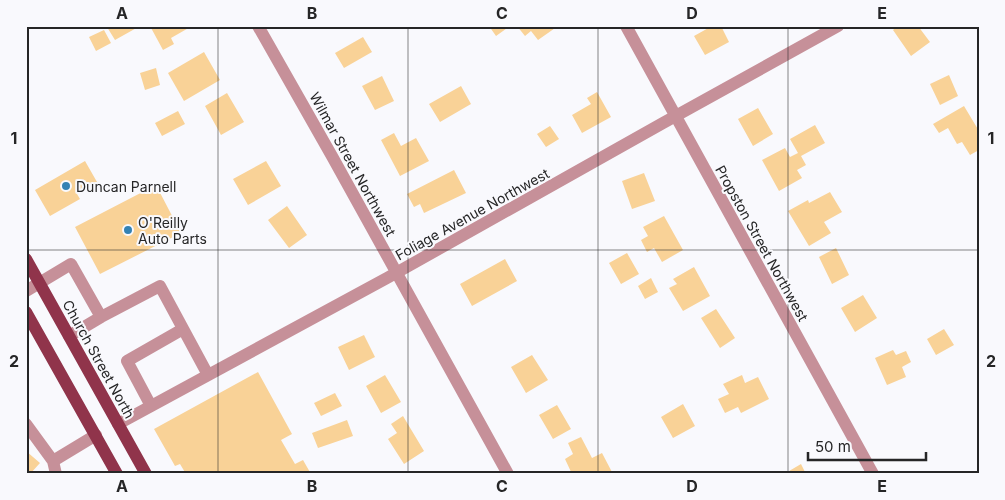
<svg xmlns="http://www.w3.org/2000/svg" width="1005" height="500" viewBox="0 0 1005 500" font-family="Inter,sans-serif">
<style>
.building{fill:#f9d297}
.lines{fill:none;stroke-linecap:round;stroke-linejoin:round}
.minor{stroke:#c69099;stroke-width:12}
.major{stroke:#90344b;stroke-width:12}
.grid{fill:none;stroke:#262627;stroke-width:1;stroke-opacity:0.55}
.poi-dot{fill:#3482b4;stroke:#f9f9fd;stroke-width:2}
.labels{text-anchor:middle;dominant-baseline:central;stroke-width:4;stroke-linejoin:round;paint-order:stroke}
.street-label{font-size:14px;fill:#262627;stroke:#f9f9fd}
.poi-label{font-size:14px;fill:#262627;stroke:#f9f9fd;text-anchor:start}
.neatline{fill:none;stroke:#262627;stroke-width:2}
.grid-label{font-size:16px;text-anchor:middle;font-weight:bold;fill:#262627}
</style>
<rect width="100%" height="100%" fill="#f9f9fd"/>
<path class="building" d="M109 26H140L115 40 107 27Z
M150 26H192L171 38 174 44 163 50Z
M489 26H510L496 36Z
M517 26H558L538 40 531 31 525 36Z
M712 26H721L729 42 705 55 694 36Z
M898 26H918L930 42 911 56 893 30Z
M104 30 111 43 96 51 89 37Z
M363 37 372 52 344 68 335 53Z
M204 52 220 80 184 101 168 73Z
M156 68 160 85 145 90 140 73Z
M949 75 958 96 940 105 930 84Z
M382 76 394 101 375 110 362 86Z
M461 86 471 104 440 122 429 104Z
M597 92 611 117 582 133 572 115 591 104 587 98Z
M227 93 244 122 221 135 205 106Z
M964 106 979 131V150L970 155 962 142 957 144 948 128 939 133 933 124Z
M758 108 773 134 753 146 738 119Z
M178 111 185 124 162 136 155 123Z
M815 125 825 143 801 156 806 165 797 170 802 178 779 191 762 160 785 148 790 157 798 153 790 139Z
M550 126 559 139 546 147 537 134Z
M394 133 401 146 416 138 429 161 400 176 381 140Z
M85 161 97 182 77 194 80 199 50 216 35 190Z
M266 161 281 186 248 205 233 179Z
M454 170 466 193 424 213 420 204 414 207 407 194Z
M644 173 655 201 632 209 622 181Z
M156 185 181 233 100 274 75 227Z
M830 192 842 212 824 222 831 233 809 246 788 211 808 200 809 203Z
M287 206 307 235 289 248 268 220Z
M664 216 683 250 662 262 654 248 647 252 641 240 648 236 643 227Z
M836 248 849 275 832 284 819 257Z
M627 253 639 274 621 284 609 263Z
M505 259 517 281 472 306 460 284Z
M694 267 710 296 683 311 669 288 677 284 673 279Z
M651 278 658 292 645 299 638 286Z
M863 295 877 318 855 332 841 308Z
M716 309 735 338 720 348 701 318Z
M944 329 954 345 936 355 927 339Z
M364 335 375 357 349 370 338 347Z
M893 350 896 355 906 351 911 362 902 367 906 377 887 385 875 358Z
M532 355 548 380 526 393 511 367Z
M258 372 292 434 281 440 295 464 303 460 311 474H186L180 464 175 466 154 429Z
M385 375 401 402 381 413 366 386Z
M742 375 745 383 758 377 769 399 741 413 738 407 725 413 718 399 729 394 723 384Z
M335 393 342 406 321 416 314 403Z
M683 404 695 426 673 438 661 417Z
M557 405 571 429 553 439 539 415Z
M403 416 424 451 404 464 388 439 397 433 391 424Z
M347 420 353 436 318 448 312 433Z
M581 437 592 458 602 453 613 474H572L565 459 573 454 568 443Z
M26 451 40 463 30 474H26Z
M801 464 806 474H784Z"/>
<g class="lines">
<path class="minor" d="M258 26 333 158 508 474
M626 26 873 474
M26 291 71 264 101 317 69 336
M101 317 160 286 208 375
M151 406 127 361 183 329
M26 424 53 461
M118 424 387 278 663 123 838 26
M56 474 53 461 96 435"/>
<path class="major" d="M26 259 146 474
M26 312 117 474"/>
</g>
<path class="grid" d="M218 26V474M408 26V474M598 26V474M788 26V474M26 250H979"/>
<g class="poi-dot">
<circle cx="66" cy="186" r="5"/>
<circle cx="128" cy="230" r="5"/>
</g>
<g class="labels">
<g class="street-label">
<text transform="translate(353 164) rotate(61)">Wilmar Street Northwest</text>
<text transform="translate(472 214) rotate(-29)">Foliage Avenue Northwest</text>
<text transform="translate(762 243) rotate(61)">Propston Street Northwest</text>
<text transform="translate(99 359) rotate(61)">Church Street North</text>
</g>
<g class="poi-label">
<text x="76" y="186">Duncan Parnell</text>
<text x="138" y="222">O'Reilly<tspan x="138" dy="16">Auto Parts</tspan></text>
</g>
</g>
<rect width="1005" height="500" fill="none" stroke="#f9f9fd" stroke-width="55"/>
<path d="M808 452v8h118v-8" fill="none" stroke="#262627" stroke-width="2.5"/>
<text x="815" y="452" font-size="15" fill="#262627" stroke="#f9f9fd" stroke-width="4" paint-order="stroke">50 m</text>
<rect x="28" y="28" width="950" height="444" class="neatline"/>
<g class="grid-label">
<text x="122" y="19">A</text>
<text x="312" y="19">B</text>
<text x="502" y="19">C</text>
<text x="692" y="19">D</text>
<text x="882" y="19">E</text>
<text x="14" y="144">1</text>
<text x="991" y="144">1</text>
<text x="14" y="367">2</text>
<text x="991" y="367">2</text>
<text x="122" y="492">A</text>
<text x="312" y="492">B</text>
<text x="502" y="492">C</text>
<text x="692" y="492">D</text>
<text x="882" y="492">E</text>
</g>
</svg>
